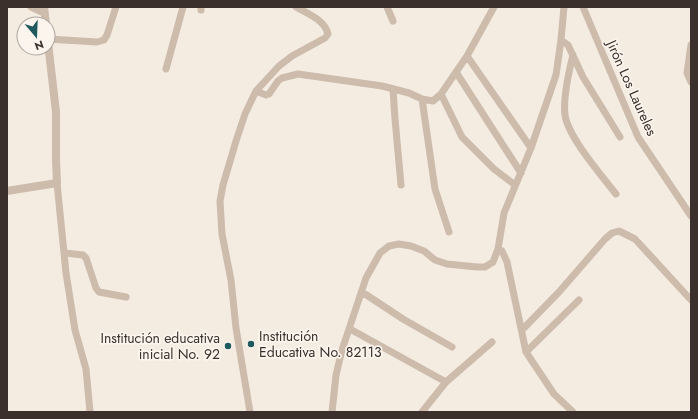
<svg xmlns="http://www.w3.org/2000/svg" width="698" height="419" viewBox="0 0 698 419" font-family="Jost,sans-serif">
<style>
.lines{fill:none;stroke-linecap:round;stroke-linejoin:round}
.minor{stroke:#cdbbac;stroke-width:7}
.tertiary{stroke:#cdbbac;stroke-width:8}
.poi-dot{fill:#1f5a5e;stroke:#fbf5ee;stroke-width:1.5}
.labels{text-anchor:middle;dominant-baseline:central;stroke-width:3.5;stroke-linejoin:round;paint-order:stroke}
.street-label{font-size:14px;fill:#3b302b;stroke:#fbf5ee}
.poi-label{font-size:14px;fill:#3b302b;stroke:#fbf5ee;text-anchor:start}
</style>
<rect width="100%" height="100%" fill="#f4ebe1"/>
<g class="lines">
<path class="minor" d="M31 7 44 13
M201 7V10
M296 7C307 13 325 20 328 34L325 38 292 56 279 66 256 91 266 95 269 94 278 81 282 78 298 74 382 86 409 93 422 99 433 101 441 94 467 56 494 7
M387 7 393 21
M583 7 638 137 691 216
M48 39 97 42 104 40 107 35 116 7
M561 40 568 45 583 77 620 137
M691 45 687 73 691 82
M573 55C569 71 563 98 565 115 568 137 602 176 616 194
M467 56 531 148
M166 69 183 7
M456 72 521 173
M393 89 395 119 401 185
M441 94 462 137 494 169 515 185
M422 99 435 189 449 232
M57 183 66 273 75 330 86 369 90 412
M498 249 502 251 507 262 526 352 579 300
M65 253 83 255 86 258 96 288 99 292 126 297
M362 292 403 319 452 347
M350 329 446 382
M522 330 559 292 605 239 612 233 619 231 635 239 691 300
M526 352 554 394 573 412
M250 412 236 328 231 280 222 234 220 201 223 185 236 141 245 114 256 91
M332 412 336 375 342 350 366 278 380 253 389 246 399 244 411 246 424 251 435 260 447 264 477 267H485L493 262 498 249 504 213 531 148 556 75 561 40 564 7
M422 412 446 382 492 342"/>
<path class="tertiary" d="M44 7 46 24
M7 191 57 183 56 160V112L48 43"/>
</g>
<g class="poi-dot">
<circle cx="251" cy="344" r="4"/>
<circle cx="228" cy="346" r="4"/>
</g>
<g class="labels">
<g class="street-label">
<text transform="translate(632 88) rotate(66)">Jirón Los Laureles</text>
</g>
<g class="poi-label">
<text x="259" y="336">Institución<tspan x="259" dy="16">Educativa No. 82113</tspan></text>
<text x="220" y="338" text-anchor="end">Institución educativa<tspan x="220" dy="16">inicial No. 92</tspan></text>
</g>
</g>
<rect width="698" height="419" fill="none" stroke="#3b302b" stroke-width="16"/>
<g transform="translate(36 36) rotate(161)"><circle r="19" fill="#fbf5ee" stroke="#aea6a0"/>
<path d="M0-3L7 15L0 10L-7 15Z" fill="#1f5a5e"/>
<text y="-6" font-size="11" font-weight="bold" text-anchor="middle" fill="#3b302b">N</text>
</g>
</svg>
